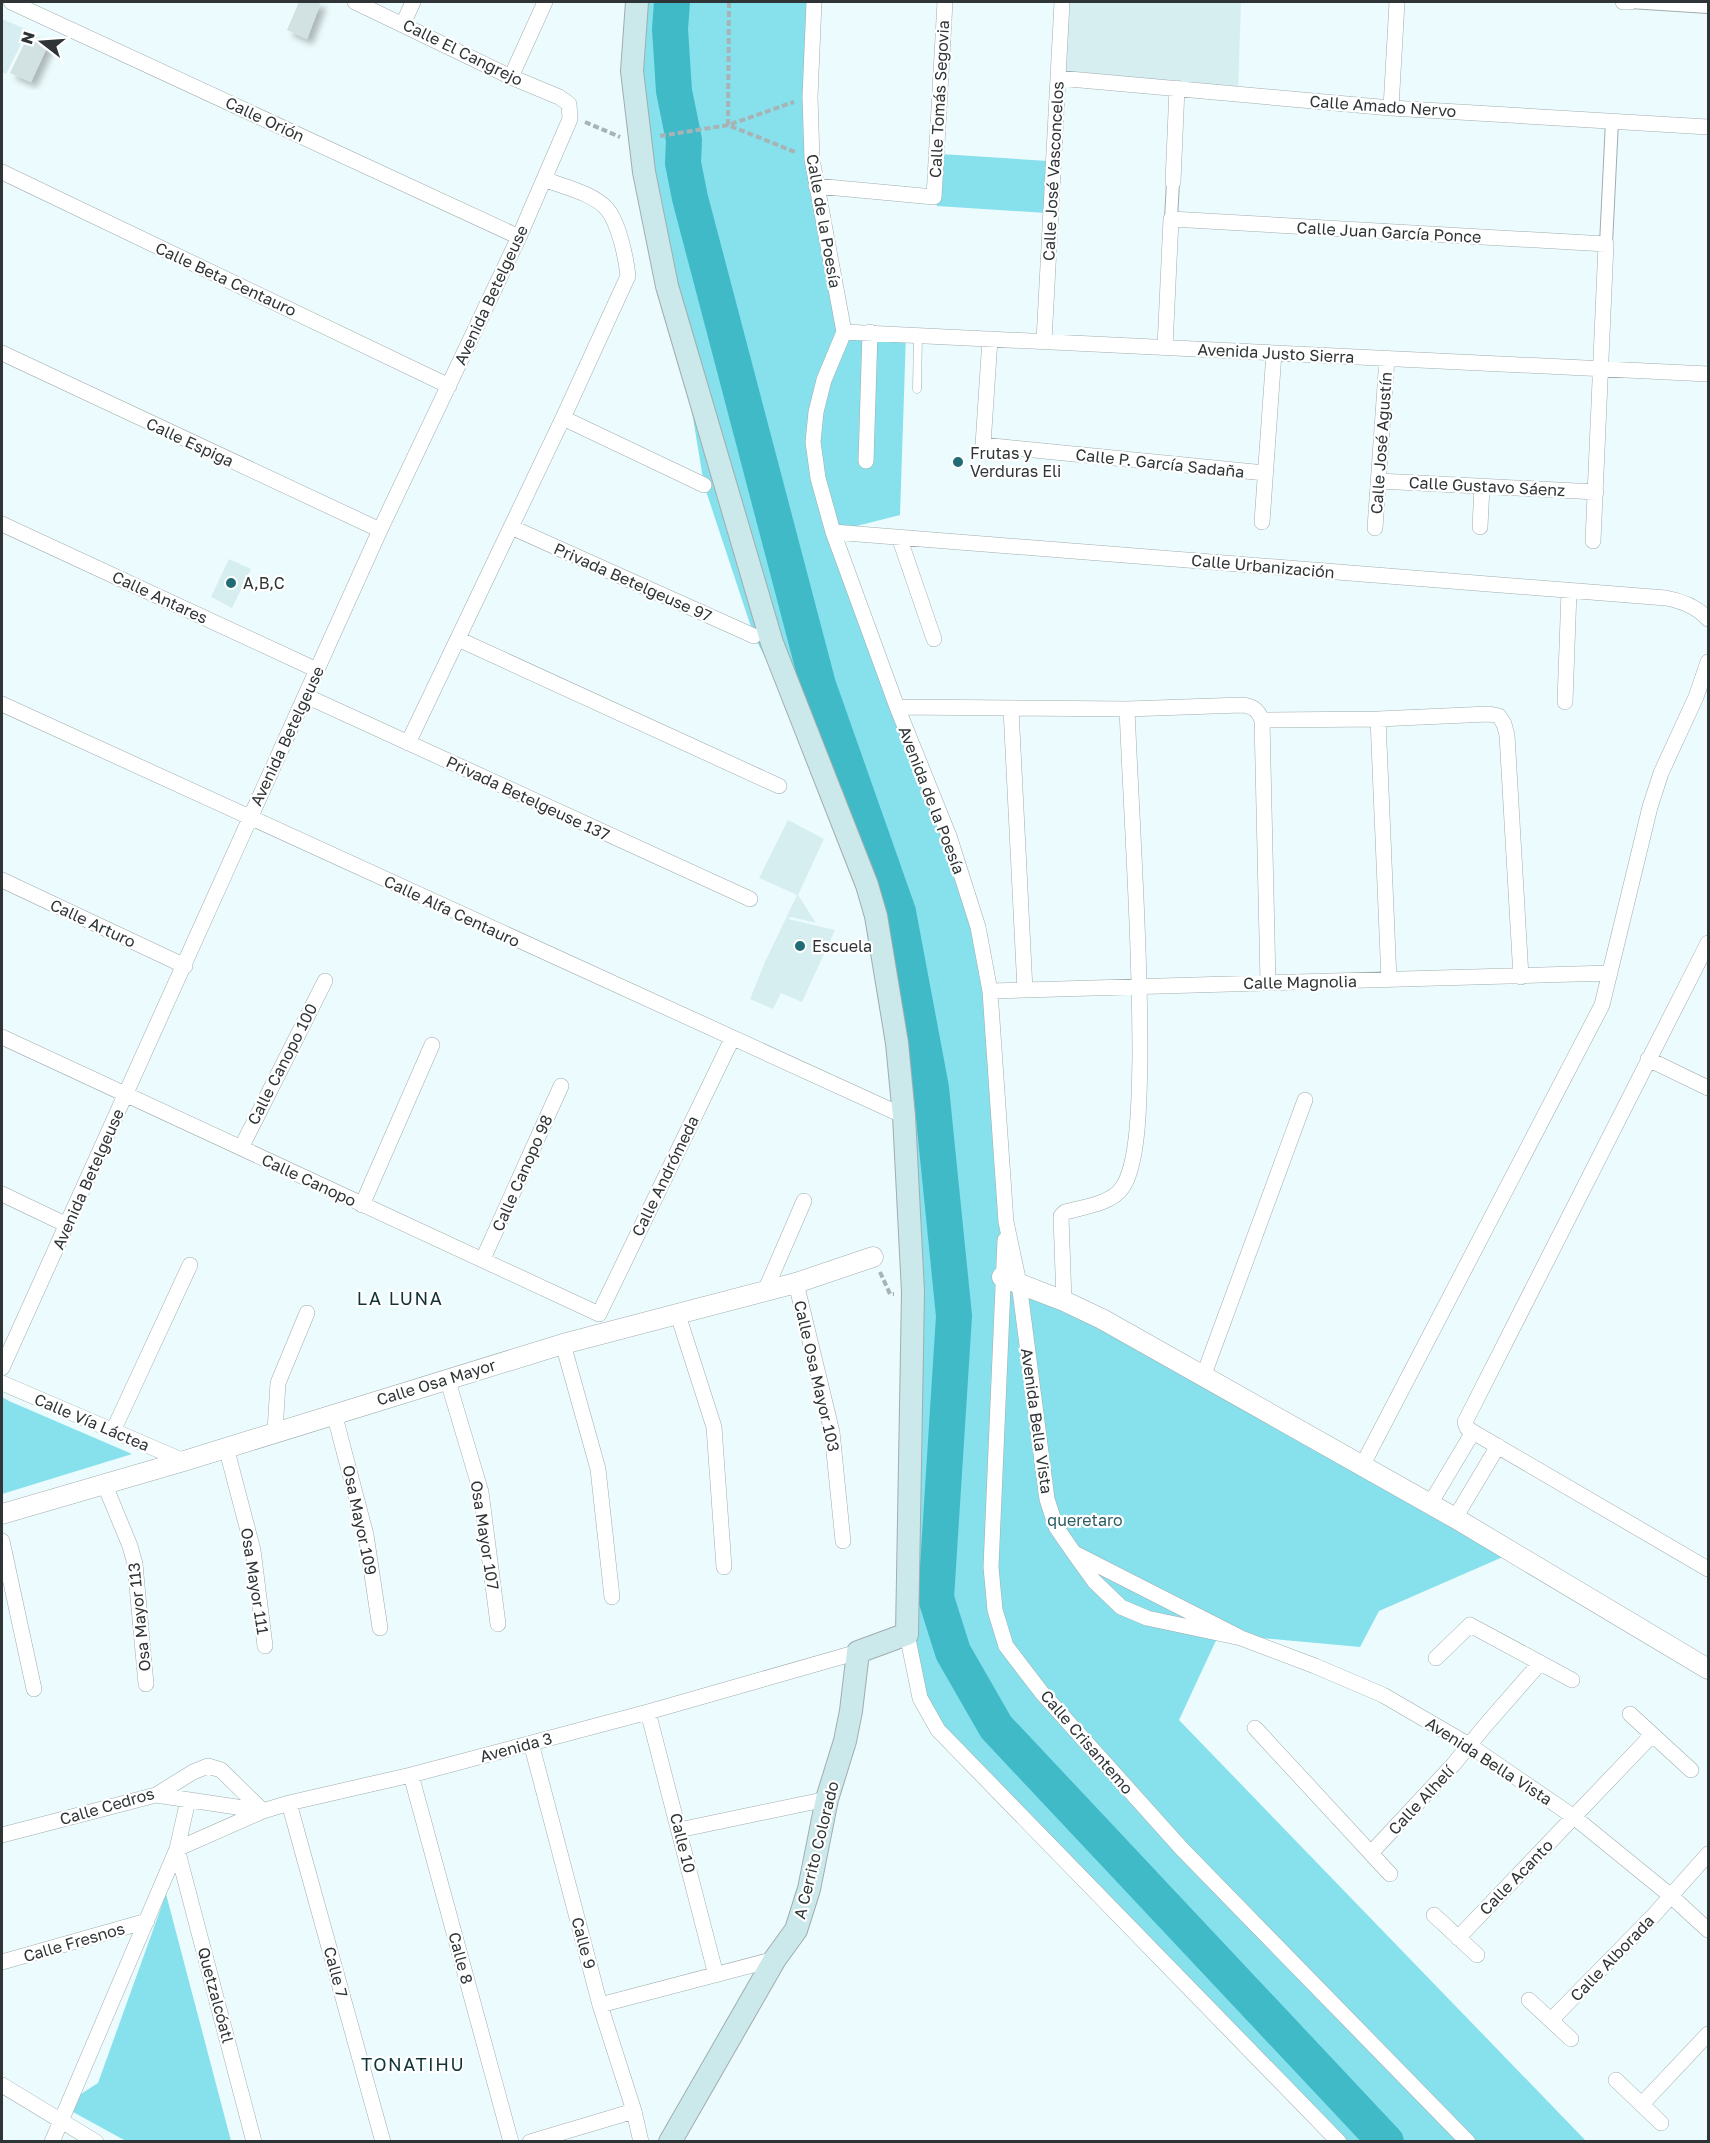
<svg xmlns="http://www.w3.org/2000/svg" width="1710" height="2143" viewBox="0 0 1710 2143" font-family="'Golos Text',sans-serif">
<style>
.built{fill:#d7eef1}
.green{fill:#86e1ec}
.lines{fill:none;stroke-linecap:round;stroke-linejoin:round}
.river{stroke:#41bac8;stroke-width:36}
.building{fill:#d2e1e2;filter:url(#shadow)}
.service-casing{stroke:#a0adaf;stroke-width:9}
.pedestrian-casing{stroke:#a0adaf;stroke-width:14}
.minor-casing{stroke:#a0adaf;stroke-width:16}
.tertiary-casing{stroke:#a0adaf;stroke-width:21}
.secondary-casing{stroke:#a0adaf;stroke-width:24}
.path{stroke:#a7b3b4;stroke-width:4;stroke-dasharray:6 3;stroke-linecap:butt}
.service{stroke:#fff;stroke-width:8}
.pedestrian{stroke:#fff;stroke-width:12}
.minor{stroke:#fff;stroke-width:15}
.tertiary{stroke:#fff;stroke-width:20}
.secondary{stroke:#cbe8eb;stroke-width:22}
.poi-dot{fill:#216b74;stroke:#fff;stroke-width:2}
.labels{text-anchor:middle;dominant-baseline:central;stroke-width:4.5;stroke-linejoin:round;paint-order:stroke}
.street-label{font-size:16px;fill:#2f3536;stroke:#fff}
.poi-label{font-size:16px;fill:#2f3536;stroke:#fff;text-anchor:start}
.park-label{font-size:16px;fill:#2a5d63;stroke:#fff}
.neighbourhood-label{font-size:18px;letter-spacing:1.5px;fill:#123438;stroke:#fff}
</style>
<defs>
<filter id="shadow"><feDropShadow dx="5.5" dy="5.5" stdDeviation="3" flood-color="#0004"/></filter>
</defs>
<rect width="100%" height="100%" fill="#ecfbfd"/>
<path class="built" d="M1070 2H1241L1238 94 1064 80Z
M2 19 28 30 6 74 2 72Z
M229 559 251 569 232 608 211 597Z
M788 820 824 839 798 895 816 923 791 917 788 919 835 930 802 1002 781 993 773 1009 750 999 765 962 797 895 759 878Z"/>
<path class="green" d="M646 2H814L810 97 844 331 906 334 900 515 833 532 930 788 990 991 1019 1283 1512 1553 1379 1611 1360 1647 1219 1634 1179 1720 1586 2141H1339L938 1730 920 1698 908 1617 913 1292 876 916 822 766 754 636 704 485 676 314 641 140Z
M941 154 1048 161 1046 213 937 206Z
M2 1397 9 1401 132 1454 2 1494Z
M166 1894 231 2141H126L62 2106 98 2083Z"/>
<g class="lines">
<path class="river" d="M672 2 670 29 674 91 684 140 683 163 690 198 818 685 898 912 931 1088 954 1316 936 1598 953 1652 996 1727 1386 2142"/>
</g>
<path class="building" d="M299 2H321L307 39 287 30Z
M29 34 49 43 31 82 10 73Z"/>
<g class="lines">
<g class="service-casing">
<path id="service" d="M917 389 918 335"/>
</g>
<g class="pedestrian-casing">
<path id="pedestrian" d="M1630 2 1708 7
M1171 219 1173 182
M1606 244 1612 121"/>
</g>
<g class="minor-casing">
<path id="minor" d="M11 2 519 237
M814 2 810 97 812 159 844 332
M1623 2H1630
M403 24 413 2
M511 77 545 2
M1058 78 1391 108 1708 127
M1391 108 1397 2
M2 172 449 386
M1173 182 1177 88
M816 186 934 197 945 2
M844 332 824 380 816 412 813 442 818 478 833 532 897 707 949 836 978 927 990 991 1006 1222 1019 1283 1047 1499 1056 1527 1074 1553 1094 1581 1121 1607 1147 1618 1241 1638
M844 332 1708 374
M990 339 983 445 1265 473
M1044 341 1062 2
M1165 347 1171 219 1606 244 1593 541
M2 353 380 530
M563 418 704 485
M866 461 870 332
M1379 481 1596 492
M1262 522 1274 353
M2 524 317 670
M511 527 754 636
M1480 527 1482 486
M1375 528 1387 358
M833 532 1666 598C1682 601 1697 607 1708 619
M899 537 934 639
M458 639 779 786
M306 696 750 899
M1565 702 1569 591
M2 704 904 1116
M897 707 1127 709 1242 705C1253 706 1258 710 1262 720L1268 982
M1011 709 1025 990
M1378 719 1389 980
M1262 720 1378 719 1489 714 1499 716 1504 724 1507 735 1521 977
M408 743 563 418 628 276C626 258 619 223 607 209 593 193 564 187 544 179
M2 880 185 966
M1708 943 1465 1422 1467 1428 1473 1432 1708 1569
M990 991 1610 973
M2 1037 599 1314
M1648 1059 1708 1088
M241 1148 325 981
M2 1194 67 1225
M362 1205 432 1045
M1005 1240 991 1567 995 1610 1006 1646 1042 1693 1182 1849 1468 2142
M483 1259 561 1086
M796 1283 832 1432 843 1541
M765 1291 804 1201
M1064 1301 1061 1216 1065 1212C1083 1207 1111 1204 1122 1188 1140 1163 1139 1090 1140 1059 1140 942 1132 826 1127 709
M599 1314 732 1039
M678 1315 714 1427 724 1567
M563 1344 598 1469 612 1597
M2 1368 380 530 519 237 570 119 569 104 559 97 511 77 355 2
M1203 1377 1305 1100
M447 1378 481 1492 498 1624
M2 1383 184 1461
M334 1413 366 1535 380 1628
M113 1431 190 1265
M275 1431 278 1383 307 1313
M226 1447 253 1550 265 1646
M1362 1466 1602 1005 1650 807 1661 773 1696 697 1708 662
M104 1483 130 1546 135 1564 146 1684
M1430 1504 1473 1432
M1455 1518 1498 1446
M2 1541 34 1689
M1076 1554 1241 1638 1315 1666 1383 1695 1469 1745 1574 1817 1671 1896 1708 1930
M907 1634 920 1698 938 1730 1339 2142
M1436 1658 1470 1625 1572 1680
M648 1712 716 1975
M1630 1714 1691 1770
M1255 1728 1390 1874
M531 1743 600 2005 634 2111 641 2142
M411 1775 511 2142
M156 1795 263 1811
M289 1803 383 2142
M679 1830 827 1799
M2 1835 156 1795 193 1772 208 1766 221 1770 263 1811
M1371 1853 1453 1765 1484 1727 1540 1663
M1434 1915 1477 1955
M1458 1938 1652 1735
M2 1962 147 1921
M1529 2000 1571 2039
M600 2005 775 1959
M1551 2020 1654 1915 1708 1854
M1616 2080 1661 2123
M2 2085 96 2142
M1642 2104 1708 2034
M52 2142 177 1849 188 1800
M254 2142 177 1849 263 1811 289 1803 411 1775 648 1712 858 1652
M530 2142 634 2111"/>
</g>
<g class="tertiary-casing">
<path id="tertiary" d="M1002 1277 1064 1301 1102 1319 1455 1518 1708 1669
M2 1514 184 1461 563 1344 796 1283 873 1257"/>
</g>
<g class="secondary-casing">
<path id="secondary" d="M637 2 632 71 644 172 667 286 772 643 867 885 876 916 897 1043 904 1116 913 1292 907 1634 858 1652 851 1711 845 1741 827 1799 809 1889 796 1930 775 1959 670 2142"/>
</g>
<path class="path" d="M729 2 728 125 795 152
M585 122 620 137
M660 136 728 125 794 102
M880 1272 890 1294H894"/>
<use href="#service" class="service"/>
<use href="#pedestrian" class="pedestrian"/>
<use href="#minor" class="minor"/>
<use href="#tertiary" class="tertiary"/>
<use href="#secondary" class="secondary"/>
</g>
<g class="poi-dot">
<circle cx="958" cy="462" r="6"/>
<circle cx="231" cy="583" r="6"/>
<circle cx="800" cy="946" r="6"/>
</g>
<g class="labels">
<g class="street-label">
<text transform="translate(463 52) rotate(26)">Calle El Cangrejo</text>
<text transform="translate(939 99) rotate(-87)">Calle Tomás Segovia</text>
<text transform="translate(1383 106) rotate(4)">Calle Amado Nervo</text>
<text transform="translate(265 119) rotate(25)">Calle Orión</text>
<text transform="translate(1053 171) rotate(-87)">Calle José Vasconcelos</text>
<text transform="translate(824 221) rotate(80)">Calle de la Poesía</text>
<text transform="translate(1389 232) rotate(3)">Calle Juan García Ponce</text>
<text transform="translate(226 279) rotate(25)">Calle Beta Centauro</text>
<text transform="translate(491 295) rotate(-65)">Avenida Betelgeuse</text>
<text transform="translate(1276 353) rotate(3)">Avenida Justo Sierra</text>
<text transform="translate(190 442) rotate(25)">Calle Espiga</text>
<text transform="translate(1381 443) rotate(-86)">Calle José Agustín</text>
<text transform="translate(1160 463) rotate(6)">Calle P. García Sadaña</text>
<text transform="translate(1487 486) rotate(3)">Calle Gustavo Sáenz</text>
<text transform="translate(1263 566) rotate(5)">Calle Urbanización</text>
<text transform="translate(633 582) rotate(24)">Privada Betelgeuse 97</text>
<text transform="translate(160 597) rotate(25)">Calle Antares</text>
<text transform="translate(287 736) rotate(-65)">Avenida Betelgeuse</text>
<text transform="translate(528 798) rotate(25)">Privada Betelgeuse 137</text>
<text transform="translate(932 800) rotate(69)">Avenida de la Poesía</text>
<text transform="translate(452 911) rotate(25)">Calle Alfa Centauro</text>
<text transform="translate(93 923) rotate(25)">Calle Arturo</text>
<text transform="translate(1300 982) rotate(-1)">Calle Magnolia</text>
<text transform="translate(282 1064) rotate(-63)">Calle Canopo 100</text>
<text transform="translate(522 1173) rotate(-66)">Calle Canopo 98</text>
<text transform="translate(665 1176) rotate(-64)">Calle Andrómeda</text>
<text transform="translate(88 1179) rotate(-66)">Avenida Betelgeuse</text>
<text transform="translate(309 1180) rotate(25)">Calle Canopo</text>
<text transform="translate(817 1376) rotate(77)">Calle Osa Mayor 103</text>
<text transform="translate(436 1382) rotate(-17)">Calle Osa Mayor</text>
<text transform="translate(1037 1421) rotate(82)">Avenida Bella Vista</text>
<text transform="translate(92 1422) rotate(23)">Calle Vía Láctea</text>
<text transform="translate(360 1520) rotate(78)">Osa Mayor 109</text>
<text transform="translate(485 1535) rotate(81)">Osa Mayor 107</text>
<text transform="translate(255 1581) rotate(81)">Osa Mayor 111</text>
<text transform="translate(139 1617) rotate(-96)">Osa Mayor 113</text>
<text transform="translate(1087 1742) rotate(49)">Calle Crisantemo</text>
<text transform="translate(516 1747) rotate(-15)">Avenida 3</text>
<text transform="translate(1489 1761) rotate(33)">Avenida Bella Vista</text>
<text transform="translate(1421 1800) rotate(-47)">Calle Alhelí</text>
<text transform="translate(107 1806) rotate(-16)">Calle Cedros</text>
<text transform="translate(683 1843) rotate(76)">Calle 10</text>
<text transform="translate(816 1850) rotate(-76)">A Cerrito Colorado</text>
<text transform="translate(1516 1877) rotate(-46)">Calle Acanto</text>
<text transform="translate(74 1942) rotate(-16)">Calle Fresnos</text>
<text transform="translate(584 1943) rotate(75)">Calle 9</text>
<text transform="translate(461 1958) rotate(75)">Calle 8</text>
<text transform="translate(1612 1958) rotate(-46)">Calle Alborada</text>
<text transform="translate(336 1972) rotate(75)">Calle 7</text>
<text transform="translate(216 1995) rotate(75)">Quetzalcóatl</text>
</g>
<g class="poi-label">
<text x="970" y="453">Frutas y<tspan x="970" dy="18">Verduras Eli</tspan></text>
<text x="243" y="583">A,B,C</text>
<text x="812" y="946">Escuela</text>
</g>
<g class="park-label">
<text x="1085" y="1520">queretaro</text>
</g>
<g class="neighbourhood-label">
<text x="400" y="1298">LA LUNA</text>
<text x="413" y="2064">TONATIHU</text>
</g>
</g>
<rect width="1710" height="2143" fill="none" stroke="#2f3536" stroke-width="6"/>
<g transform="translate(42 42) rotate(287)" stroke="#ffffff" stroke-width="4.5" paint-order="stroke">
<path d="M0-4.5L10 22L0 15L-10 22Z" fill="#2f3536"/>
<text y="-9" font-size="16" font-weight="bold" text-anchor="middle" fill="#2f3536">N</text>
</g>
</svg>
